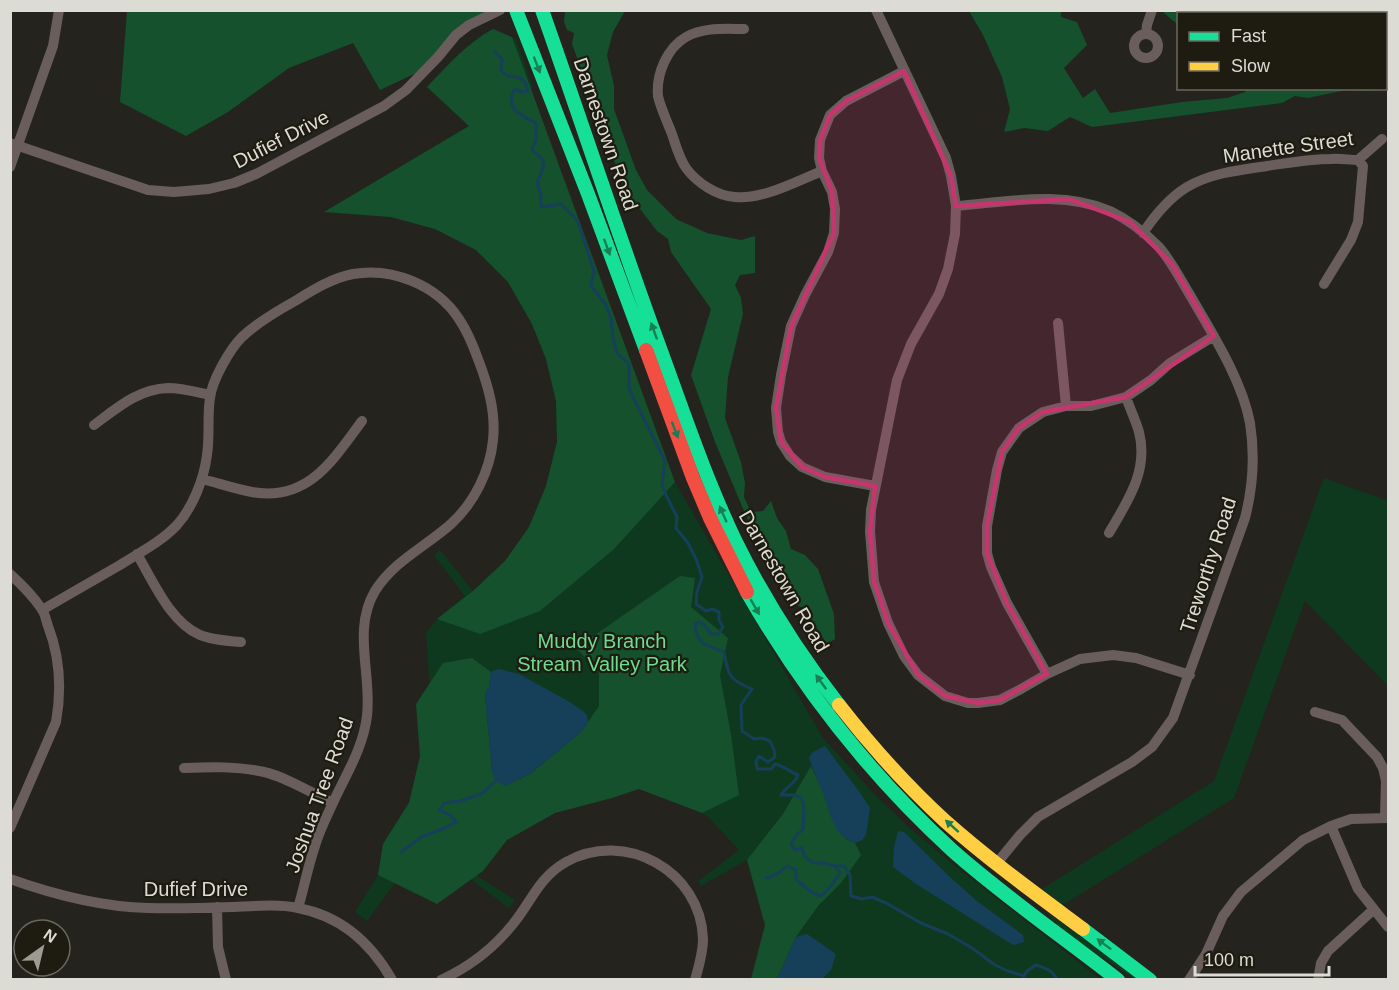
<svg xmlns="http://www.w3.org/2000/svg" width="1399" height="990" viewBox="0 0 1399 990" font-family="Arial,sans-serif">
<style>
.green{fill:#0e391e}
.forest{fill:#15512d}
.water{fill:#163f5a}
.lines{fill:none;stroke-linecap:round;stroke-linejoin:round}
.stream{stroke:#163f5a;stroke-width:3}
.street{stroke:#6a5e5d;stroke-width:10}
.fast{stroke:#16e098;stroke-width:14}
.slow{stroke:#ffcf43;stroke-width:14}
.jam{stroke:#f24e42;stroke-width:14}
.oneway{fill:#1a7e54}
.marked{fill:#c6356d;fill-opacity:0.2;stroke:#c6356d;stroke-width:4.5;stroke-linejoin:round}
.labels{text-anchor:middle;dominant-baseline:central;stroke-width:4.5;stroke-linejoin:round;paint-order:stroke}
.street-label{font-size:20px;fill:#dcdbd4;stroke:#1e1c11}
.park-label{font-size:20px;fill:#6cdc92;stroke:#1e1c11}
</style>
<rect width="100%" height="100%" fill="#24231e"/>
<path class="green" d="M493 29 516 39 533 88 525 93 671 487 675 482 823 738 876 796 912 830 954 865 1100 979H762L773 927 747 860 701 886 698 881 739 850 707 816 667 795 622 785 530 808 473 873 515 900 509 908 469 878 444 895 395 883 367 921 355 912 378 875 383 844 422 781 431 703 426 633 439 617 465 596 434 555 440 550 473 591 505 561 529 527 546 486 557 442 556 401 546 359 532 324 508 282 476 250 435 229 391 217 324 212 469 126 427 87C448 65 467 43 493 29Z
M1324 478 1388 501V686L1305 601 1234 798 1063 905 1042 889 1214 781Z
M1044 910 1139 979H1134L1063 931Z"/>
<path class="forest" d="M1164 10 1183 11 1191 13 1178 14V24L1172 20 1163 12Z
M127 11H500L456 35 429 67 380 90 353 43 289 68 228 112 186 136 120 102Z
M565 11H627H625L613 32 607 55 614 86V109L636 170 647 190 676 219 707 233 741 240 755 236V273L740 275 735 285 741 298 743 314 728 377 725 418 741 462 745 483 744 497 751 512 763 511 771 501 777 518 786 531 791 549 805 555 818 569 834 614 835 639 827 644 804 608 796 605 760 544 744 511 715 442 691 375 711 309 671 252 668 239 657 231 634 201 628 199 572 44 574 33 567 30 564 22Z
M969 11H1061V17L1077 22 1087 45 1064 68 1083 98 1095 89 1110 113 1182 102 1227 98 1245 92 1247 89H1383L1367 91 1346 90 1308 98 1295 96 1282 103 1092 127 1070 117 1048 131 1024 128 1004 132 1010 109 1002 77 983 35Z
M493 29 512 37 675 482 614 549 540 611 480 634 437 619 473 591 505 561 529 527 546 486 557 442 556 401 546 359 532 324 508 282 476 250 435 229 391 217 324 212 469 126 427 87C448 65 467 43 493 29Z
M680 576 695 578 691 607 728 638 720 675 731 735 739 795 702 813 639 789 612 798 555 813 507 840 483 871 437 904 378 875 383 844 409 803 420 756 416 704 443 663 472 658 491 672 489 687 485 694 492 772 505 786 530 774 581 732 599 706V672L576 648Z
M811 766 846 839 855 843 861 855 841 883 818 906 796 937 777 979H751L765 925 747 860 783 814Z"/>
<path class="water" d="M499 669 519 674 568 701 583 711 587 715 588 723 581 732 530 774 505 786 496 781 492 772 485 694 489 687 491 672 495 670Z
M825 746 861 794 870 808 866 835 862 840 855 843C830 833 831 811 821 788 817 778 812 768 809 757L813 752Z
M898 831 904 832 951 878 977 901 1023 935 1024 942 1013 945 916 884 893 867 894 847Z
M807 934 836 954 831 970 822 979H777L796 937Z"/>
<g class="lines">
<path class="stream" d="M494 51 502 59 501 70 507 76C520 77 525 78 528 91L522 92 515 89C504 109 521 115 536 123V139L532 150 542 159 544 166 537 182 541 196V207L561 204 578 221 594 271 591 286 606 305 611 319 613 338 617 353 629 364V389L665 461 662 484 666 495 677 517 676 528 688 543 696 559 702 577 697 592 696 604 706 611 712 609 719 612V620L723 627 718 634H711L705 626 700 622 695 624C697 646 706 644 724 652 728 675 729 680 752 689L741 705 742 731 754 739 762 738 770 741 774 750 775 757 768 762 759 756 756 761 757 769H771L775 764C784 766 790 772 798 775 796 783 786 787 781 795H795L802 799 804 807 803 829 796 836 791 844 795 850 802 848 805 857 814 863H824L835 866H844L850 875 851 896 862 899 872 897 886 903 921 923 948 934 972 948 995 965 1008 971 1024 976 1027 971 1036 965C1045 968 1053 970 1057 980
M401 852 421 837 445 828 456 822 450 815 439 810 444 803 460 801 481 794 496 781
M766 878 777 874 787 866 796 870V879L811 892 821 896 831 886 840 873 835 866"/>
<path class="street" d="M876 10 946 158 951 176 956 206 955 234 948 269 939 294 911 344 897 380 871 510 870 531 874 582 888 623 904 656 918 675 945 696 968 703H978L1000 700 1021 689 1047 674 1080 659 1113 655 1136 658 1190 675
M1290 10 1297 14
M1380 14 1387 10
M744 29C724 29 704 27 686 37 667 48 656 74 658 96 660 106 668 124 672 134 676 146 679 158 686 168 697 183 717 196 735 197 762 200 797 181 822 171
M1146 34 1147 25 1152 10
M1134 46a12 12 0 1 1 24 0a12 12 0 1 1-24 0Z
M10 143 148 190 174 192 209 189 234 183 256 174 384 106 406 90 438 57 456 35 469 25 500 10
M10 167 53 46 59 10
M956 206C1007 202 1062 190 1110 211 1127 219 1144 232 1158 246 1171 260 1180 279 1190 295 1212 333 1242 380 1250 423 1255 455 1253 487 1245 518L1173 718 1152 747 1132 762 1038 817 1020 835 997 863
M1143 233C1155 215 1169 198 1187 187 1211 173 1239 170 1267 166 1288 163 1309 159 1331 159 1340 158 1349 160 1358 160L1382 139
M1324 284 1351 240 1358 222 1363 166 1358 160
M1058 323 1066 406
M94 425C117 408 138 389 168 388 182 388 196 392 210 395
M202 479C218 483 235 489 252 492 308 502 333 460 362 421
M875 486 825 477 802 467 790 456 781 442 778 432 776 408 781 375 791 326 805 295 828 252 834 233 835 209 832 192 822 171 819 158 820 140 830 115 846 101 904 71
M1109 533C1127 502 1149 471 1139 432 1136 421 1130 409 1126 397
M137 554C153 581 170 622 200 635 213 640 227 641 241 642
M10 574C21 584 33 596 41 608 45 613 46 620 48 626 60 657 62 688 56 722L10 828
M42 610C68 595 94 580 120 565 139 553 161 542 177 525 193 507 204 479 207 455 210 436 207 417 210 398 212 380 230 349 242 337 258 322 277 311 295 301 313 290 332 278 353 274 392 267 437 285 459 319 467 331 473 345 478 359 488 385 496 412 493 440 490 471 474 503 451 524 425 547 394 561 375 591 352 630 372 674 367 716 363 749 345 776 332 805 326 818 319 832 315 846 308 866 304 888 298 908
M1047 674 1007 603 991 567 987 553V526L997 470 1002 452 1019 428 1043 412 1066 406H1091L1126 397 1151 380 1170 363 1214 336
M1315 712 1342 720 1377 757 1383 768 1386 781 1385 817
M184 768C210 767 237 766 264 772 286 777 312 793 333 803
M1331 826 1358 889 1388 927
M10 879C55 895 100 907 148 908 177 909 205 908 234 907 255 906 277 904 298 908 341 916 371 943 392 980
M217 907 218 947 226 980
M441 980C469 967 494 948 513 924 532 901 538 878 566 862 625 829 701 871 703 939 703 953 699 966 695 980
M1189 980 1206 954 1223 916 1241 892 1303 840 1331 826 1351 819 1388 818
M1318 980 1321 963 1328 951 1373 910"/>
<path class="fast" d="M516 10 588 194 646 350
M542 10C580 117 615 225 654 332 680 402 703 473 735 540 764 599 799 654 839 705
M747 592C802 688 871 776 953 851 1005 897 1063 937 1118 980
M1083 929 1150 980"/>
<path class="slow" d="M839 705C871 746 907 786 945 821 989 860 1036 894 1083 929"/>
<path class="jam" d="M646 350 693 478 710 518 747 592"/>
</g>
<defs><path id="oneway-solid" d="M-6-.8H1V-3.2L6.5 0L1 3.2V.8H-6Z" transform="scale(1.5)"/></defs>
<g class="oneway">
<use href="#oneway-solid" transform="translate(537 65) rotate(69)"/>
<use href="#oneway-solid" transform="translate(607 247) rotate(70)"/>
<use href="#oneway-solid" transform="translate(654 331) rotate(-110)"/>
<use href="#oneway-solid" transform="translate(675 430) rotate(69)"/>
<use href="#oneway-solid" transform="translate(723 514) rotate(-114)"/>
<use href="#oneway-solid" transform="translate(755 607) rotate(60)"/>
<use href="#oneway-solid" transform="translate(821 682) rotate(-126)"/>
<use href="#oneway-solid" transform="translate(952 826) rotate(-138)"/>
<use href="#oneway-solid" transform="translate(1104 944) rotate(-143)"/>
</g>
<path class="marked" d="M904 71 951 176 956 206 1069 199 1130 222 1172 264 1214 336 1126 397 1043 412 1019 428 1002 452 987 526V553L1007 603 1047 674 1000 700 978 703 945 696 918 675 888 623 874 582 870 531 875 486 825 477 802 467 781 442 776 408 791 326 834 233 832 192 819 158 820 140 830 115 846 101Z"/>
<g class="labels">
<g class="street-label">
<text transform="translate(606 134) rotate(71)">Darnestown Road</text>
<text transform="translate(281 139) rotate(-27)">Dufief Drive</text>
<text transform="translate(1288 147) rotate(-8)">Manette Street</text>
<text transform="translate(1208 565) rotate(-72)">Treworthy Road</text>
<text transform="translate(784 581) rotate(60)">Darnestown Road</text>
<text transform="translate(319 795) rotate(-70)">Joshua Tree Road</text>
<text x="196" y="889">Dufief Drive</text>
</g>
<g class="park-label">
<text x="602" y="641">Muddy Branch<tspan x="602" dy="23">Stream Valley Park</tspan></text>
</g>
</g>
<rect width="1399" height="990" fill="none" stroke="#dcdbd4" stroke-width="24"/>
<rect x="1177" y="12" width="210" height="78" fill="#1e1c11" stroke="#6a685f" stroke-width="1.5"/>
<rect x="1189" y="32" width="30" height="9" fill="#16e098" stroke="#6a685f" stroke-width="1.5"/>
<text x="1231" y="42" font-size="18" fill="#dcdbd4">Fast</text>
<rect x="1189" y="62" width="30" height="9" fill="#ffcf43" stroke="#6a685f" stroke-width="1.5"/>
<text x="1231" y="72" font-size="18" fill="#dcdbd4">Slow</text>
<g transform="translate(42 948) rotate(34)"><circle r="28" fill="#1e1c11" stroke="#6a685f" stroke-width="1.5"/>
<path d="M0-4.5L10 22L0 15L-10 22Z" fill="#9c9b94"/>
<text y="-9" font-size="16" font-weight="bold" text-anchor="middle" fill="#dcdbd4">N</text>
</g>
<path d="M1195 966v9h134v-9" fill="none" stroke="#dcdbd4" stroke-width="3"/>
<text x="1204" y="966" font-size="18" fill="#dcdbd4" stroke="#1e1c11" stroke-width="4.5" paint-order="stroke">100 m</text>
</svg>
